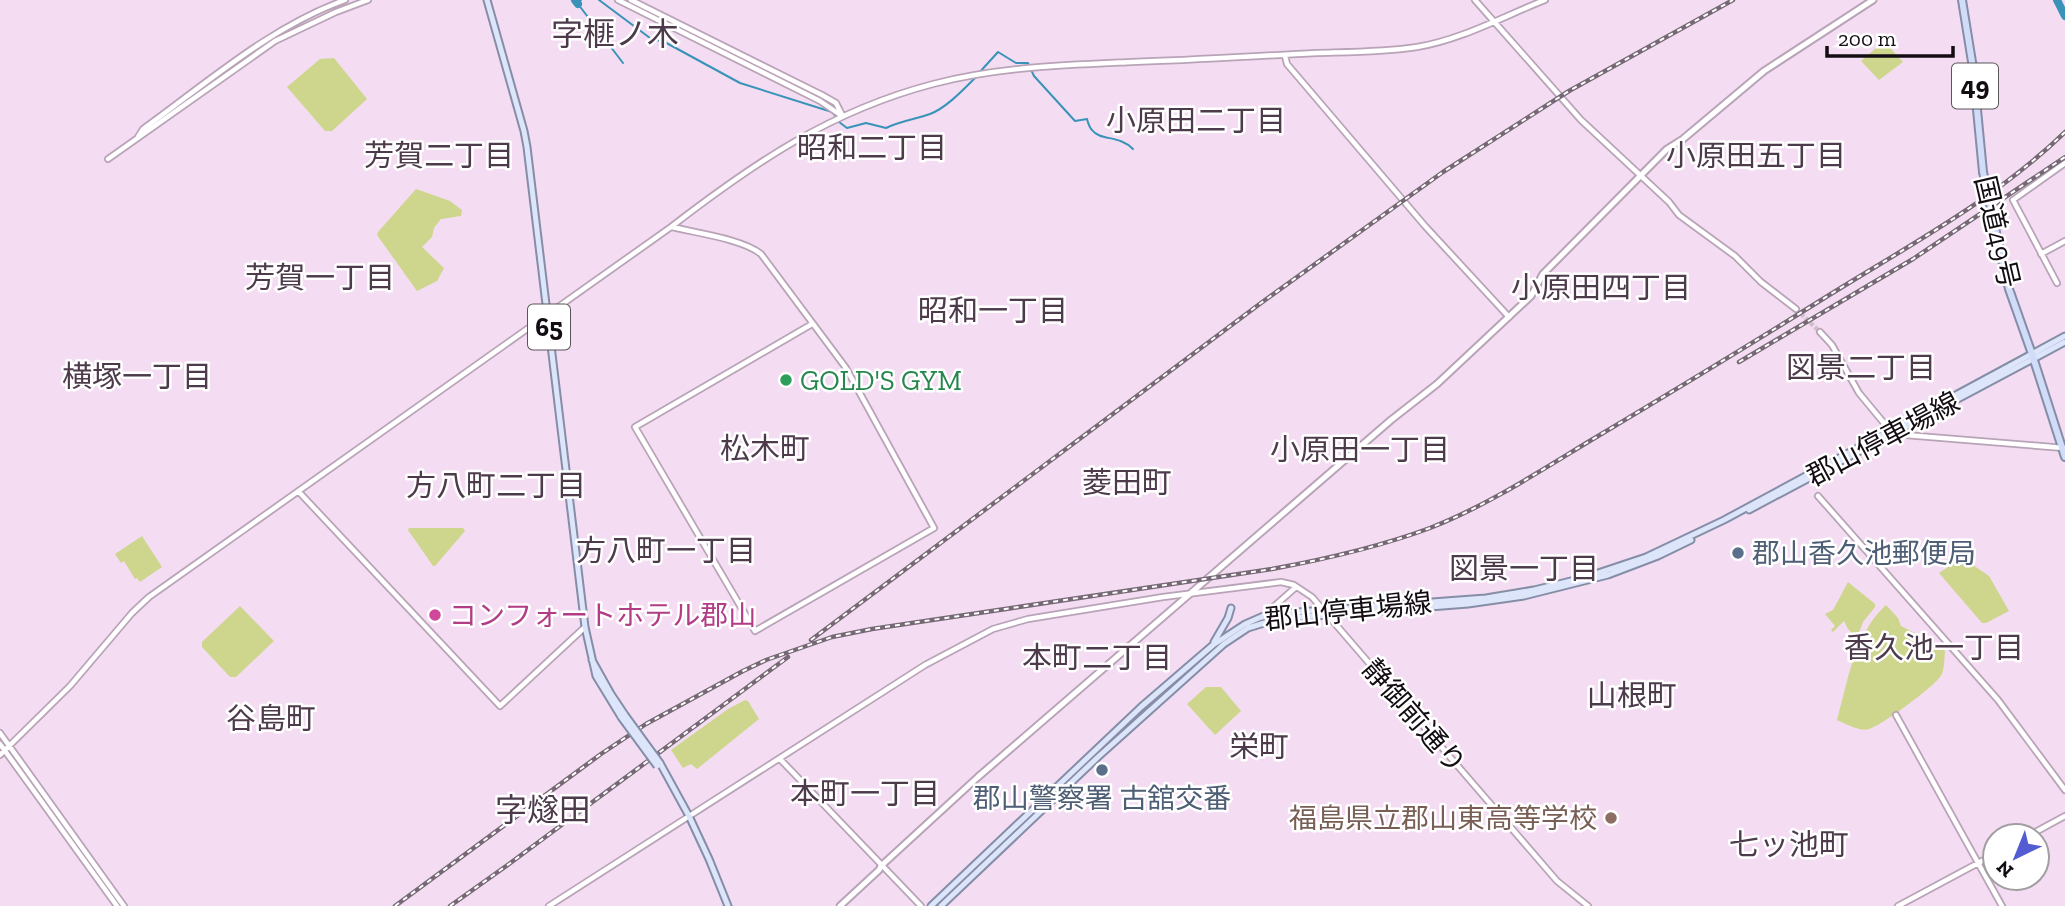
<svg xmlns="http://www.w3.org/2000/svg" width="2065" height="906" viewBox="0 0 2065 906" font-family="'Zilla Slab','Noto Sans JP',serif">
<style>
.green{fill:#cdd68c}
.lines{fill:none;stroke-linecap:round;stroke-linejoin:round}
.stream{stroke:#3993b8;stroke-width:2}
.river{stroke:#3993b8;stroke-width:8}
.tertiary-tunnel{stroke:#d2bed1;stroke-width:4.5;stroke-dasharray:4.5 2;stroke-linecap:butt}
.tertiary-casing{stroke:#b9a3b7;stroke-width:8}
.secondary-casing{stroke:#b9a3b7;stroke-width:9}
.primary-casing{stroke:#868da7;stroke-width:9}
.trunk-casing{stroke:#868da7;stroke-width:10}
.tertiary{stroke:#fff;stroke-width:4.5}
.secondary{stroke:#fff;stroke-width:5}
.primary{stroke:#dce5fa;stroke-width:5}
.trunk{stroke:#d0dcf8;stroke-width:6}
.rail-casing{stroke:#766875;stroke-width:4.5}
.rail{stroke:#fff;stroke-width:2;stroke-dasharray:5;stroke-linecap:butt}
.primary-bridge-casing{stroke:#868da7;stroke-width:9;stroke-linecap:butt}
.trunk-bridge-casing{stroke:#868da7;stroke-width:10;stroke-linecap:butt}
.primary-bridge{stroke:#dce5fa;stroke-width:5}
.trunk-bridge{stroke:#d0dcf8;stroke-width:6}
.leisure-dot{fill:#2e9e5b;stroke:#fff;stroke-width:2.5}
.service-dot{fill:#5c6f8a;stroke:#fff;stroke-width:2.5}
.hotel-dot{fill:#d1479c;stroke:#fff;stroke-width:2.5}
.education-dot{fill:#8d6e63;stroke:#fff;stroke-width:2.5}
.labels{text-anchor:middle;dominant-baseline:central;stroke-width:5;stroke-linejoin:round;paint-order:stroke}
.shield{fill:#fff;stroke:#5a555a;stroke-width:2}
.shield-label{font-size:26px;font-weight:bold;fill:#130c13}
.street-label{font-size:28px;fill:#130c13;stroke:#fff}
.leisure-label{font-size:28px;fill:#27864d;stroke:#fff;text-anchor:start}
.service-label{font-size:28px;fill:#4e5e75;stroke:#fff;text-anchor:start}
.hotel-label{font-size:28px;fill:#b23c85;stroke:#fff;text-anchor:start}
.education-label{font-size:28px;fill:#785e54;stroke:#fff;text-anchor:end}
.neighbourhood-label{font-size:30px;fill:#4d3b4c;stroke:#fff}
.quarter-label{font-size:32px;fill:#4d3b4c;stroke:#fff}
</style>
<rect width="100%" height="100%" fill="#f4ddf2"/>
<path class="green" d="M1884 41 1903 62 1879 80 1861 61Z
M334 58 367 99 332 131H325L287 87 320 59Z
M416 189 450 201 462 210 461 216 441 219 434 228 432 237 422 247 444 268 437 281 417 291 377 235 378 232Z
M409 528H463L465 531 435 566H433L408 530Z
M142 536 162 567 140 582 137 578 135 579 124 561 121 563 115 554Z
M1965 556 1970 563 1989 576 2009 611 1986 623H1982L1939 573Z
M1848 582 1875 604V607L1863 622 1857 638 1848 629 1844 621 1833 632 1831 630 1835 626 1825 614 1833 610Z
M1886 605 1898 618 1901 626 1940 646 1945 651C1944 659 1945 670 1940 677 1932 688 1881 726 1869 729 1860 732 1846 724 1837 720 1848 681 1854 634 1886 605Z
M240 606 274 641 236 677H230L202 647V642Z
M1206 687H1221L1241 711 1215 735 1187 704Z
M745 700 748 701 759 719 697 769 691 764 683 768 671 750 728 709Z"/>
<g class="lines">
<path class="stream" d="M581 0 578 4 623 63
M599 0 654 41 661 40 740 83 832 112 836 117
M978 74 998 52 1016 63H1028L1034 76 1075 121 1087 119C1088 123 1089 127 1092 130 1100 141 1120 135 1133 149
M839 122 847 128 866 123 886 128C900 121 916 119 930 114 946 108 963 90 975 78"/>
<path class="river" d="M575 0 578 4
M2057 0 2065 16"/>
<path class="tertiary-tunnel" d="M1796 309 1820 332"/>
<g class="tertiary-casing">
<path id="tertiary" d="M618 0 820 101 842 116
M631 0 822 95 836 103 842 115
M1475 0 1581 120 1669 202 1679 215 1735 256 1761 282 1796 309
M1285 56 1287 64 1425 226 1509 317
M138 137 143 129C207 83 270 27 345 0
M108 159 275 41 336 12 368 0
M672 227C696 233 743 239 761 254L846 368 934 528 755 631 635 427 812 324
M2041 254 2065 241
M2057 283 2013 200 2065 163
M1820 332 1832 345 1859 393 1893 434 2064 448
M299 492 500 706 585 627
M1818 496 1998 700 2065 790
M1262 617 1296 587
M1896 715 2002 906
M0 733 124 906
M0 744 117 906
M0 755 70 686 132 613 149 597 671 227C754 163 830 111 933 84 998 67 1065 65 1132 62 1194 60 1255 56 1317 53 1350 52 1384 52 1417 47 1461 40 1504 16 1545 0
M780 759 921 906
M2028 836 2065 816
M549 906 925 665 993 629 1028 619 1163 597 1281 582 1294 585 1312 597 1557 881 1588 906
M1898 906 1995 854"/>
</g>
<g class="secondary-casing">
<path id="secondary" d="M840 906 879 870 881 866 978 777 1391 420 1437 384 1531 296 1543 274 1667 149 1683 139 1764 71 1873 0"/>
</g>
<g class="primary-casing">
<path id="primary" d="M487 0 524 131 527 147 585 627 596 676 621 717
M1749 510 2065 342
M1214 642 1228 618 1231 608
M592 660 611 694 625 715
M660 763 689 816 709 859 728 906
M931 906 1141 707 1213 645 1245 624 1261 617 1284 613 1486 598 1534 590 1583 578 1646 557 1724 520 2065 336
M941 906 1098 757 1224 644 1248 628 1277 619 1468 604 1524 596 1608 575 1658 556 1691 540"/>
</g>
<g class="trunk-casing">
<path id="trunk" d="M1962 0 1973 68 1983 172
M2002 260 2009 289 2032 354 2065 457"/>
</g>
<use href="#tertiary" class="tertiary"/>
<use href="#secondary" class="secondary"/>
<use href="#primary" class="primary"/>
<use href="#trunk" class="trunk"/>
<g class="rail-casing">
<path id="rail" d="M1739 362 1913 259 2065 157
M811 640 1261 303 1443 172 1569 91 1733 0
M395 906 601 754 646 724 743 671 766 660 832 637 872 629 1272 569C1326 559 1379 547 1430 528 1486 506 1537 473 1588 442 1665 396 1741 350 1818 302 1902 249 1993 202 2065 132
M450 906 509 864 788 657"/>
</g>
<use href="#rail" class="rail"/>
<g class="primary-bridge-casing">
<path id="primary-bridge" d="M625 715 660 763
M621 717 657 766"/>
</g>
<g class="trunk-bridge-casing">
<path id="trunk-bridge" d="M1983 172 2002 260"/>
</g>
<use href="#primary-bridge" class="primary-bridge"/>
<use href="#trunk-bridge" class="trunk-bridge"/>
</g>
<circle class="leisure-dot" cx="786" cy="380" r="7"/>
<g class="service-dot">
<circle cx="1738" cy="553" r="7"/>
<circle cx="1102" cy="770" r="7"/>
</g>
<circle class="hotel-dot" cx="435" cy="615" r="7"/>
<circle class="education-dot" cx="1611" cy="818" r="7"/>
<g class="labels">
<g class="shield">
<rect x="1952" y="63.5" width="46" height="45" rx="5"/>
<rect x="528" y="304.5" width="42" height="45" rx="5"/>
</g>
<g class="shield-label">
<text x="1975" y="86">49</text>
<text x="549" y="327">65</text>
</g>
<g class="street-label">
<text transform="translate(1997 232) rotate(77)">国道49号</text>
<text transform="translate(1883 439) rotate(-28)">郡山停車場線</text>
<text transform="translate(1348 611) rotate(-6)">郡山停車場線</text>
<text transform="translate(1414 716) rotate(49)">静御前通り</text>
</g>
<g class="leisure-label">
<text x="800" y="380">GOLD'S GYM</text>
</g>
<g class="service-label">
<text x="1752" y="553">郡山香久池郵便局</text>
<text x="1102" y="798" text-anchor="middle">郡山警察署 古舘交番</text>
</g>
<g class="hotel-label">
<text x="449" y="615">コンフォートホテル郡山</text>
</g>
<g class="education-label">
<text x="1597" y="818">福島県立郡山東高等学校</text>
</g>
<g class="neighbourhood-label">
<text x="1196" y="121">小原田二丁目</text>
<text x="872" y="148">昭和二丁目</text>
<text x="439" y="156">芳賀二丁目</text>
<text x="1756" y="156">小原田五丁目</text>
<text x="320" y="278">芳賀一丁目</text>
<text x="1601" y="288">小原田四丁目</text>
<text x="993" y="311">昭和一丁目</text>
<text x="1861" y="368">図景二丁目</text>
<text x="137" y="377">横塚一丁目</text>
<text x="765" y="449">松木町</text>
<text x="1360" y="450">小原田一丁目</text>
<text x="1127" y="483">菱田町</text>
<text x="496" y="486">方八町二丁目</text>
<text x="666" y="551">方八町一丁目</text>
<text x="1524" y="569">図景一丁目</text>
<text x="1934" y="648">香久池一丁目</text>
<text x="1097" y="658">本町二丁目</text>
<text x="1632" y="696">山根町</text>
<text x="271" y="719">谷島町</text>
<text x="1259" y="747">栄町</text>
<text x="865" y="794">本町一丁目</text>
<text x="1789" y="845">七ッ池町</text>
</g>
<g class="quarter-label">
<text x="615" y="34">字榧ノ木</text>
<text x="543" y="810">字燧田</text>
</g>
</g>
<g transform="translate(2016 857) rotate(223)"><circle r="33" fill="#ffffff" stroke="#a19ea1" stroke-width="2"/>
<path d="M0-5L12 26L0 18L-12 26Z" fill="#535cd3"/>
<text y="-10" font-size="19" font-weight="bold" text-anchor="middle" fill="#130c13">N</text>
</g>
<path d="M1827 46v10h126v-10" fill="none" stroke="#130c13" stroke-width="3.5"/>
<text x="1838" y="46" font-size="21" fill="#130c13" stroke="#ffffff" stroke-width="5" paint-order="stroke">200 m</text>
</svg>
